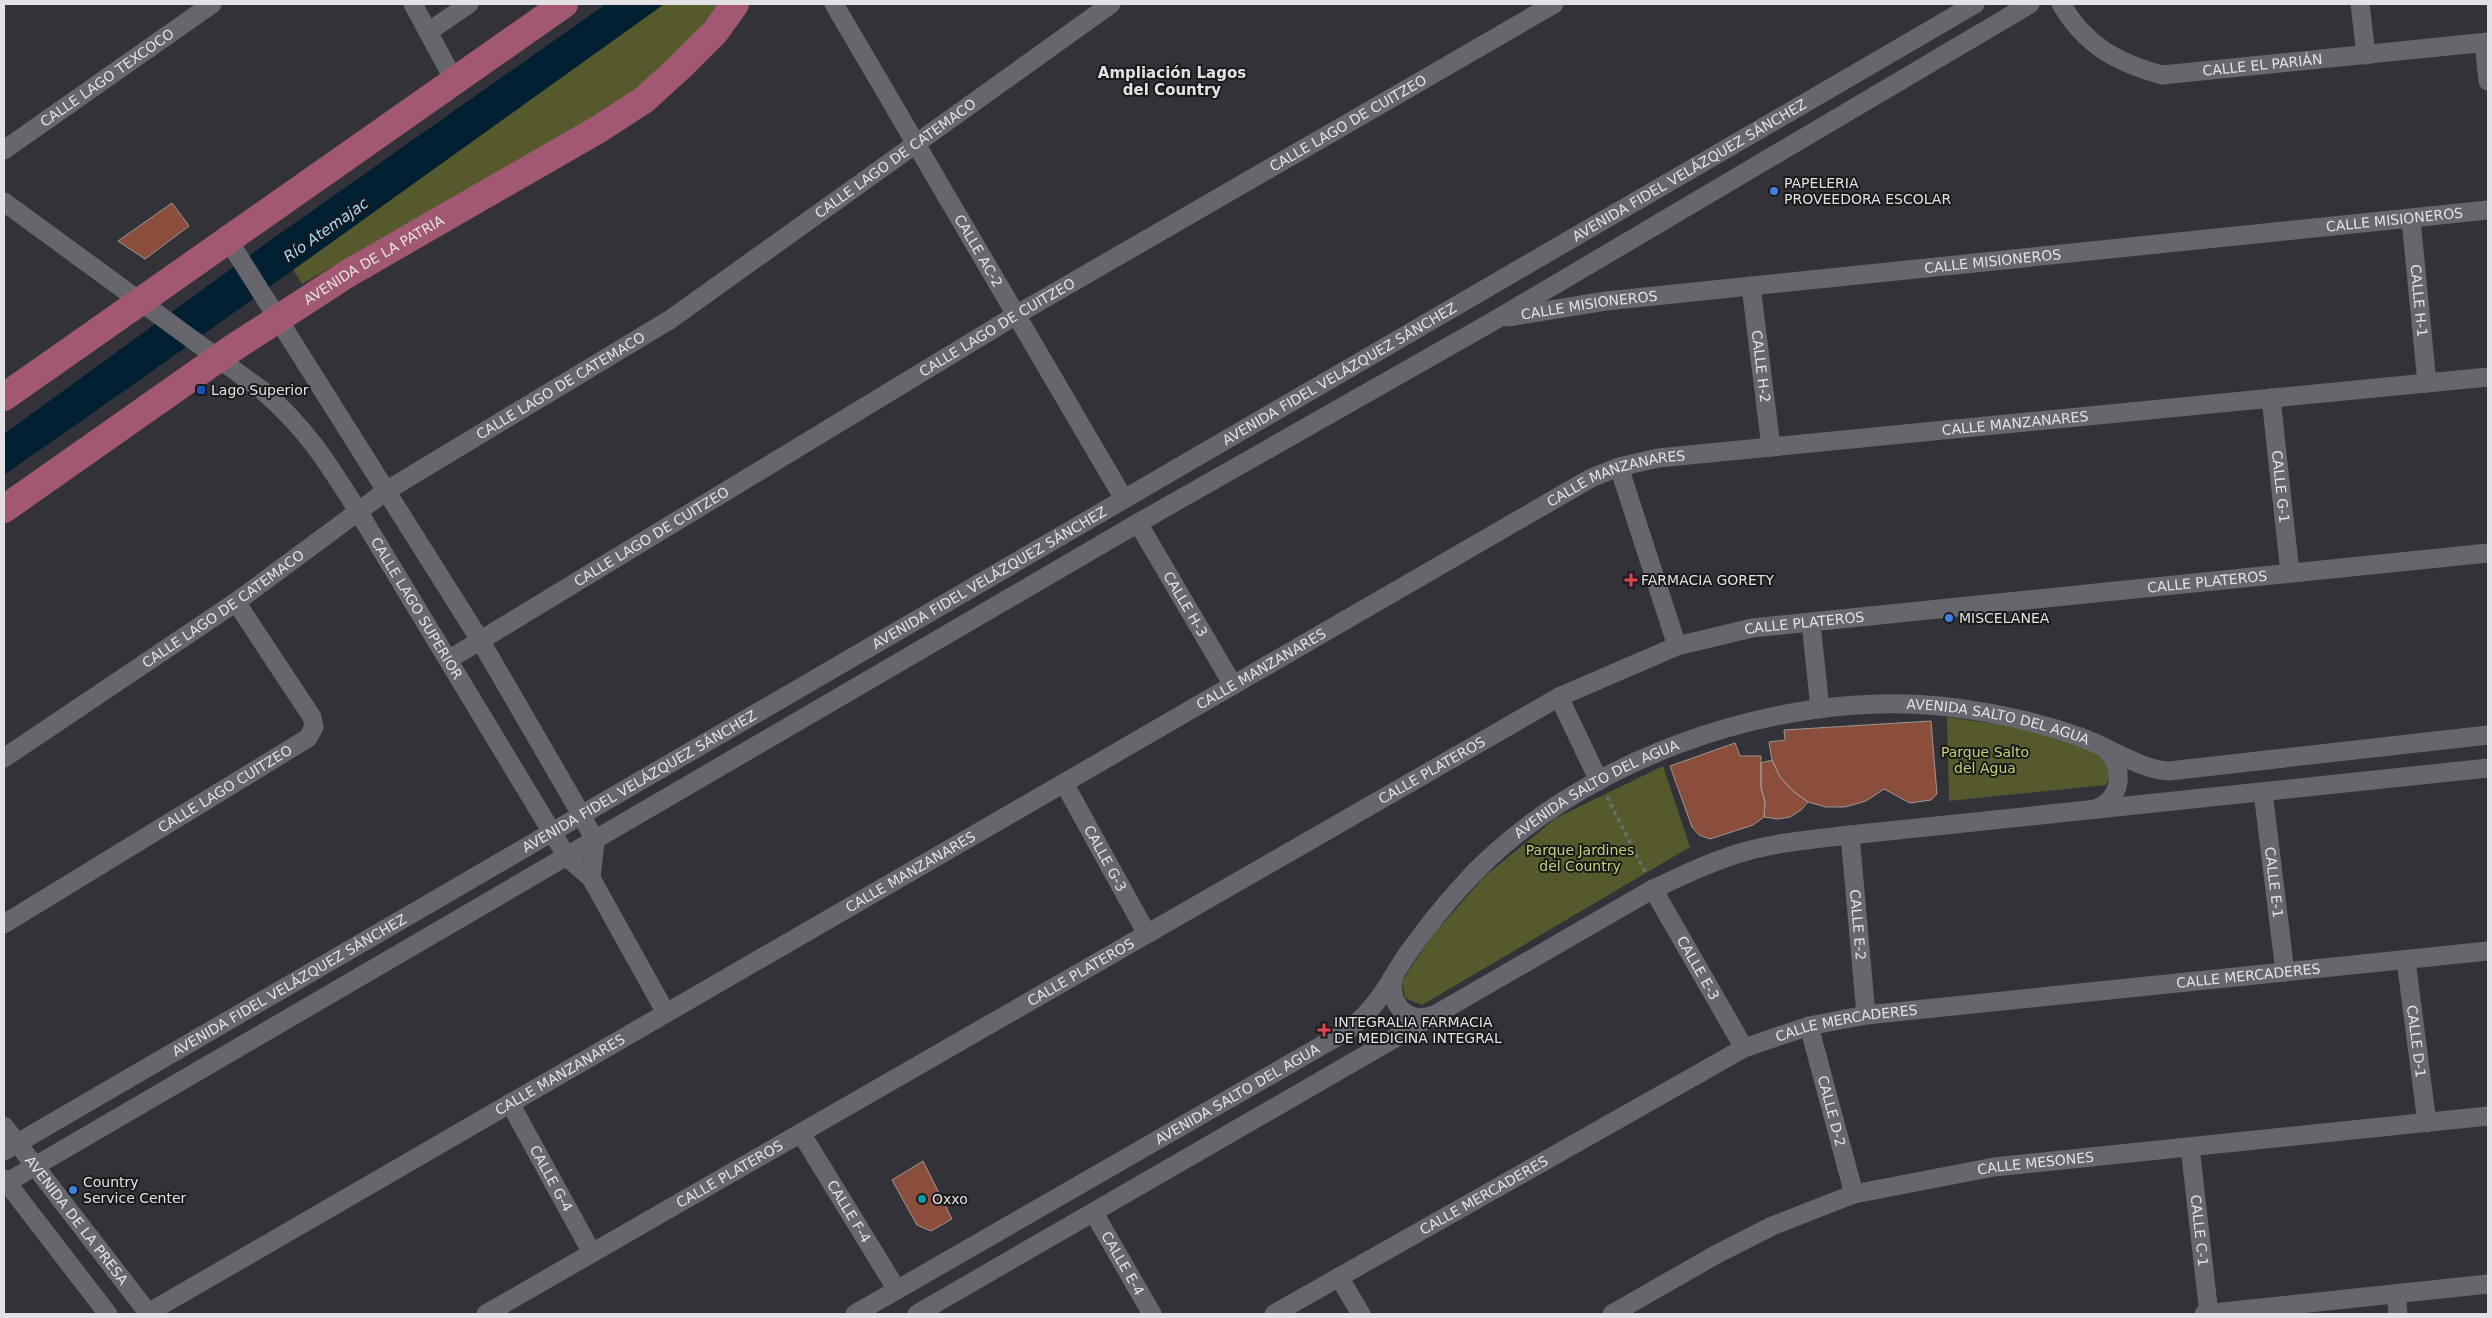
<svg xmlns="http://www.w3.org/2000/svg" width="2492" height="1318" viewBox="0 0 2492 1318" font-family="'DejaVu Sans',sans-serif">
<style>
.green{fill:#55592c}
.water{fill:#002032}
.building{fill:#8b4e3c;stroke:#9f9694}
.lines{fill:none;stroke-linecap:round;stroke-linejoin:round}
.path{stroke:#6e6e73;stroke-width:3;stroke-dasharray:4 4;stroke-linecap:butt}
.street{stroke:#66666d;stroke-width:19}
.primary{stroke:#a25872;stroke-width:28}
.shop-dot{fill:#3f7fe0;stroke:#1a1a1d;stroke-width:2}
.transit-dot{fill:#1a4fb4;stroke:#1a1a1d;stroke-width:2}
.health-dot{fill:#e0444e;stroke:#1a1a1d;stroke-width:2}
.culture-dot{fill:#0f9aa8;stroke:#1a1a1d;stroke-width:2}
.labels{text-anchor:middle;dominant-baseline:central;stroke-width:4;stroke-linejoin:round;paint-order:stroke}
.street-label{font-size:14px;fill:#e2e2e6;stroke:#1a1a1d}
.poi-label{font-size:14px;fill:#e2e2e6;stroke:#1a1a1d;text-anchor:start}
.park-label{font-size:14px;fill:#c8d073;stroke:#1a1a1d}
.neighbourhood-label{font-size:15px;font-weight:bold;fill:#e2e2e6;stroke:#1a1a1d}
.water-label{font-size:15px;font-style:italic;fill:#a6dafb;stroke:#1a1a1d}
</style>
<rect width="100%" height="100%" fill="#323238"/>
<path class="green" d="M664 4H719L690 40 643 84 581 124 302 284 293 269Z
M1947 717 2023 728 2103 753 2113 767 2106 785 1949 801Z
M1663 766 1690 847 1422 1005 1405 998 1402 981 1431 937 1485 876 1556 818Z"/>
<path class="water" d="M606 4H664L137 382 4 475V434L268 242Z"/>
<path class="building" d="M172 203 189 226 145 259 118 241Z
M1931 721 1937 794 1931 800 1910 803 1884 789 1866 801 1845 807H1826L1808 802 1793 791 1780 777 1772 760 1769 742 1785 740 1784 730Z
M1735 743 1740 756H1761V788L1765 802 1764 817 1753 825 1710 839 1699 835 1692 827 1670 766Z
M1772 760 1780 777 1793 791 1808 802 1801 810 1790 817 1778 819 1764 817 1765 802 1761 788V763Z
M923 1161 952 1219 931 1231 917 1225 892 1180Z"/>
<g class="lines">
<path class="path" d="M1607 797 1645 872"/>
<g class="street">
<path d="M413 4 454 80"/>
<path id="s1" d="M834 4 1124 499"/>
<path id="s2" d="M2061 4C2086 46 2116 62 2162 75L2488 42"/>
<path d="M2360 4 2366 55"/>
<path d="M428 32 469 4"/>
<path d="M2484 43 2488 81"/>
<path id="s3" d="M4 150 212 4"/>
<path id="s4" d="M4 202 263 391C306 428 328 463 358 511L567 857 591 878 666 1013"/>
<path id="s5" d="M2411 220 2427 383"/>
<path d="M227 238 480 640 581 814 595 841 591 878"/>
<path id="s6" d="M1751 286 1771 447"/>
<path id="s7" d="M1508 317 1606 301 2488 210"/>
<path id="s8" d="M2271 398 2290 573"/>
<path d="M1619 467 1677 646"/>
<path id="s9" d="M1138 523 1233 685"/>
<path d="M1811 623 1820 709"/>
<path id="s10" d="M448 660 1016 315 1554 4"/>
<path d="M1559 697 1599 781"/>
<path id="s11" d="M4 758 236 602 386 491 671 319 1111 4"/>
<path id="s12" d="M1064 783 1147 934"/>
<path id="s13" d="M2263 792 2285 972"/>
<path d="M2095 809C2123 799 2125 767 2105 748"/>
<path id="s14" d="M1850 835 1866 1015"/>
<path id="s15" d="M1653 889 1744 1048"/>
<path id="s16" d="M4 924 308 738 314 727 312 717 236 602"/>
<path id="s17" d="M2406 960 2427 1123"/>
<path d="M1393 979C1389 1004 1407 1025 1433 1015"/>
<path id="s18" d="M1809 1026 1854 1194"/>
<path id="s19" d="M510 1103 592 1253"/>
<path id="s20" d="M4 1126 149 1314"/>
<path id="s21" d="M801 1133 897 1290"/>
<path id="s22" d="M2190 1147 2209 1314"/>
<path id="s23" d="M4 1151 1975 4"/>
<path d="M4 1179 108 1314"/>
<path d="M6 1183 1138 523 1497 319 2030 4"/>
<path id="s24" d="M1094 1213 1152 1314"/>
<path d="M1339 1277 1361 1314"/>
<path d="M2396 1294 2398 1314"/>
<path id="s25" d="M148 1313 1591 478 1619 467 1658 458 2488 377"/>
<path id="s26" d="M486 1314 1559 697 1677 646 1752 628 2488 553"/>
<path id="s27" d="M855 1314 1347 1031C1380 1005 1386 986 1408 953 1424 931 1441 909 1459 889 1571 762 1773 690 1940 706 1987 711 2035 721 2080 737 2109 747 2138 769 2169 771L2488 735"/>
<path d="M917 1314 1653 889C1684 875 1714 860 1747 851 1780 842 1816 839 1850 835L2488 768"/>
<path id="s28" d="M1274 1314 1744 1048 1809 1026 1866 1015 2488 951"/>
<path id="s29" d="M1612 1314 1717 1254 1772 1226 1854 1194 1994 1167 2488 1116"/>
<path d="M2204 1314 2488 1284"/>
</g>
<g class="primary">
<path d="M4 397 564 4"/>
<path id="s30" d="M4 509 233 348 347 274 599 129 645 99 680 67 715 32 735 4"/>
</g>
</g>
<g class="shop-dot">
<circle cx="1774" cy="191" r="5"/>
<circle cx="1949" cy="618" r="5"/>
<circle cx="73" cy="1190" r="5"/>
</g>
<rect class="transit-dot" x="196" y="385" width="10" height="10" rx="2.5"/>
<g class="health-dot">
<path d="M1628.5 572.5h5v5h5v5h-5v5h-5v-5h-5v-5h5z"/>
<path d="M1321.5 1022.5h5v5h5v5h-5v5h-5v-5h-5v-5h5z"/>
</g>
<circle class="culture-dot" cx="922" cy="1199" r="5"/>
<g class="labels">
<g class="street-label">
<text stroke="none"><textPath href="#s2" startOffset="228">CALLE EL PARIÁN</textPath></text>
<text stroke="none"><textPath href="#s3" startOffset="126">CALLE LAGO TEXCOCO</textPath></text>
<text stroke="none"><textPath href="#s10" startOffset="1048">CALLE LAGO DE CUITZEO</textPath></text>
<text stroke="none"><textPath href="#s11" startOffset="1075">CALLE LAGO DE CATEMACO</textPath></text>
<text stroke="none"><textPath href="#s23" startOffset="1950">AVENIDA FIDEL VELÁZQUEZ SÁNCHEZ</textPath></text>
<text stroke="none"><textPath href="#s7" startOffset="892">CALLE MISIONEROS</textPath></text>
<text stroke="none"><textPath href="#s1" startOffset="286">CALLE AC-2</textPath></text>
<text stroke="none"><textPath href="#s30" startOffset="446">AVENIDA DE LA PATRIA</textPath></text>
<text stroke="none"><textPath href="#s7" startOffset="488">CALLE MISIONEROS</textPath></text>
<text stroke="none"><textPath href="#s5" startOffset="81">CALLE H-1</textPath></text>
<text stroke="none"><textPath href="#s7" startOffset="82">CALLE MISIONEROS</textPath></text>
<text stroke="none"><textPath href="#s10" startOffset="642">CALLE LAGO DE CUITZEO</textPath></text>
<text stroke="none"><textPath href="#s6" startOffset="81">CALLE H-2</textPath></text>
<text stroke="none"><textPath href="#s23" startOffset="1545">AVENIDA FIDEL VELÁZQUEZ SÁNCHEZ</textPath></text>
<text stroke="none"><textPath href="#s11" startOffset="670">CALLE LAGO DE CATEMACO</textPath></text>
<text stroke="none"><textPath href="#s25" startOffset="2096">CALLE MANZANARES</textPath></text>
<text stroke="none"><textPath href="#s25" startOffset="1691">CALLE MANZANARES</textPath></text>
<text stroke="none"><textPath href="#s8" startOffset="89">CALLE G-1</textPath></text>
<text stroke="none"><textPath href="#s10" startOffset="238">CALLE LAGO DE CUITZEO</textPath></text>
<text stroke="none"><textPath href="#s23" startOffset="1140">AVENIDA FIDEL VELÁZQUEZ SÁNCHEZ</textPath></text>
<text stroke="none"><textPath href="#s26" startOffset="1901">CALLE PLATEROS</textPath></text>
<text stroke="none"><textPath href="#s9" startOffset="94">CALLE H-3</textPath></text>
<text stroke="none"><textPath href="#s11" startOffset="265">CALLE LAGO DE CATEMACO</textPath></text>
<text stroke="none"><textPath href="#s4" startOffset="588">CALLE LAGO SUPERIOR</textPath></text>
<text stroke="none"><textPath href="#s26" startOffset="1496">CALLE PLATEROS</textPath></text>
<text stroke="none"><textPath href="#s25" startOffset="1286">CALLE MANZANARES</textPath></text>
<text stroke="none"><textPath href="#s27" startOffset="1341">AVENIDA SALTO DEL AGUA</textPath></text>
<text stroke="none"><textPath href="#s26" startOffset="1091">CALLE PLATEROS</textPath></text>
<text stroke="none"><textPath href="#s23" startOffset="735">AVENIDA FIDEL VELÁZQUEZ SÁNCHEZ</textPath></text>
<text stroke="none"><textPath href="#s16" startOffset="259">CALLE LAGO CUITZEO</textPath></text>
<text stroke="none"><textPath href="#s27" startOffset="921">AVENIDA SALTO DEL AGUA</textPath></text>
<text stroke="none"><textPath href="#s12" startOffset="86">CALLE G-3</textPath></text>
<text stroke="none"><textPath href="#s25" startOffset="881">CALLE MANZANARES</textPath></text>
<text stroke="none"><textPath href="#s13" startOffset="91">CALLE E-1</textPath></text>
<text stroke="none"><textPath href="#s14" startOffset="90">CALLE E-2</textPath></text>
<text stroke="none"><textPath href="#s15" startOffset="91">CALLE E-3</textPath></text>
<text stroke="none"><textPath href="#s26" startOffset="686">CALLE PLATEROS</textPath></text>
<text stroke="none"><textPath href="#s28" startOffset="1051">CALLE MERCADERES</textPath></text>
<text stroke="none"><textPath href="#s23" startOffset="330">AVENIDA FIDEL VELÁZQUEZ SÁNCHEZ</textPath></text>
<text stroke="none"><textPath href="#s28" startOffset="646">CALLE MERCADERES</textPath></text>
<text stroke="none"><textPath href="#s17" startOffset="82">CALLE D-1</textPath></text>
<text stroke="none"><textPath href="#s25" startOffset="476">CALLE MANZANARES</textPath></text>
<text stroke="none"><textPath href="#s27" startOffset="441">AVENIDA SALTO DEL AGUA</textPath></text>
<text stroke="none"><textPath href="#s18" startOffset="88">CALLE D-2</textPath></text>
<text stroke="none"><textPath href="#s29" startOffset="455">CALLE MESONES</textPath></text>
<text stroke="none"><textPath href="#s26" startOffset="281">CALLE PLATEROS</textPath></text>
<text stroke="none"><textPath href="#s19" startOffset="86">CALLE G-4</textPath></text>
<text stroke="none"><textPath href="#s28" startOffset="241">CALLE MERCADERES</textPath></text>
<text stroke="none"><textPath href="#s21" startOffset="92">CALLE F-4</textPath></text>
<text stroke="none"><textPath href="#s20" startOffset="119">AVENIDA DE LA PRESA</textPath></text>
<text stroke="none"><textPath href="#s22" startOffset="84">CALLE C-1</textPath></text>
<text stroke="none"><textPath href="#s24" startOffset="58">CALLE E-4</textPath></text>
</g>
<g class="poi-label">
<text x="1784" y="183">PAPELERIA<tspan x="1784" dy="16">PROVEEDORA ESCOLAR</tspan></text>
<text x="211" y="390">Lago Superior</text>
<text x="1641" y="580">FARMACIA GORETY</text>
<text x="1959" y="618">MISCELANEA</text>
<text x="1334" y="1022">INTEGRALIA FARMACIA<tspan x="1334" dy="16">DE MEDICINA INTEGRAL</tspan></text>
<text x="83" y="1182">Country<tspan x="83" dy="16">Service Center</tspan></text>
<text x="932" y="1199">Oxxo</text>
</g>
<g class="park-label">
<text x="1985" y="752">Parque Salto<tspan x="1985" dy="16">del Agua</tspan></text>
<text x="1580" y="850">Parque Jardines<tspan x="1580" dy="16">del Country</tspan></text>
</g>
<g class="neighbourhood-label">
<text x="1172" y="73">Ampliación Lagos<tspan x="1172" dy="17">del Country</tspan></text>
</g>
<g class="water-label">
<text transform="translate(326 230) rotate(-35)">Río Atemajac</text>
</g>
</g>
<rect width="2492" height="1318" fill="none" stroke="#e2e2e6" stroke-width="10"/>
</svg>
